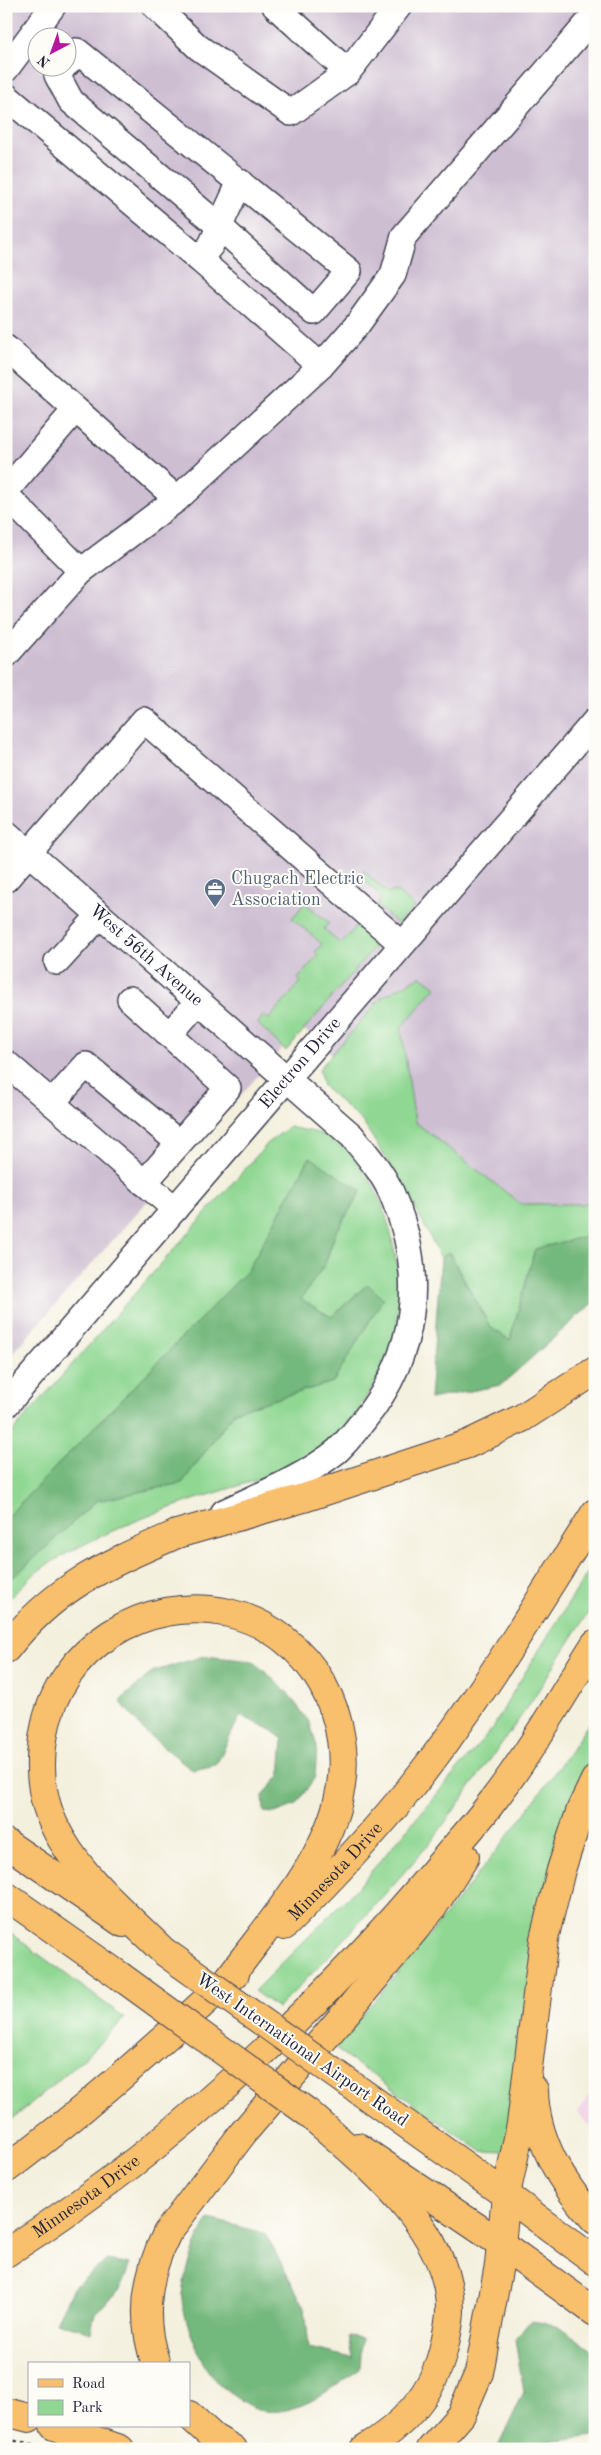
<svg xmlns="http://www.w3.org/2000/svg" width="601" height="2455" viewBox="0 0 601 2455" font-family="'Old Standard TT',serif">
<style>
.built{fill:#efd0e6}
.industrial{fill:#cdbed2;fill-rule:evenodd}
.green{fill:#8fd792;stroke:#587c66}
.forest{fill:#73b87c;stroke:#4a6d5c}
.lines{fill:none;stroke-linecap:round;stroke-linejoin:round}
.minor-casing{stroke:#424153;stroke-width:28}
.major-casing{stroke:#424153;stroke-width:30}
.highway-casing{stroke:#424153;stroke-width:30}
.path{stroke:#424153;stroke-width:3;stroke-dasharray:4 4;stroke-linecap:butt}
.minor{stroke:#fff;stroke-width:25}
.major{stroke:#f8bf6c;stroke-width:28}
.highway{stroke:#f8bf6c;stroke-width:28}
.major-bridge-casing{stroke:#424153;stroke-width:30;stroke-linecap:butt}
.major-bridge{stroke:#f8bf6c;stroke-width:28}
.labels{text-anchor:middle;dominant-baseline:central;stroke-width:4;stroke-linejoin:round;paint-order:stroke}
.service-label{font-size:18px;fill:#4e5e75;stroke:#fdfcf7;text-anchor:start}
.street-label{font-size:18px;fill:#22223b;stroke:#fdfcf7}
</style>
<rect width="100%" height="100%" fill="#fdfcf7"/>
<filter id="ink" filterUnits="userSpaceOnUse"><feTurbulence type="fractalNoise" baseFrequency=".02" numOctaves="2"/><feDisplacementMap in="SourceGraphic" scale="10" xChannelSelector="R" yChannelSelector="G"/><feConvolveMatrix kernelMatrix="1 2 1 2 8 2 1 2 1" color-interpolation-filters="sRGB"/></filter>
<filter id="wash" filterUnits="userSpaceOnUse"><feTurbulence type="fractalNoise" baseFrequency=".0096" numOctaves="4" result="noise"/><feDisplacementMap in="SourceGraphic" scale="20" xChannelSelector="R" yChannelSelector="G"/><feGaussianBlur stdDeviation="1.12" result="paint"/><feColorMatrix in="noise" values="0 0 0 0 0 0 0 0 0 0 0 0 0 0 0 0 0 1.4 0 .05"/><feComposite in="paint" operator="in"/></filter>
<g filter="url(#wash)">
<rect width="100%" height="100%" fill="#f4f0de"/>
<path class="built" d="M594 2086H595V2132L578 2113Z"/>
<path class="industrial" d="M6 6H595V1213L527 1222 409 1124 301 1027 6 1361ZM38 38H68V68H38Z"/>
<path class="green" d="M364 871 388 893 396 891 415 907 398 924 377 906 381 897 361 876Z
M305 903 329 923 324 929 341 944 361 921 382 938 286 1051 258 1024 263 1015 269 1019 301 982 298 979 318 955 315 952 322 944 292 918Z
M421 976 436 987 401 1028 415 1122 521 1204H584L595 1196V1234L535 1249 510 1340 491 1328 449 1252 441 1258 405 1189 362 1121 323 1086 319 1069 381 998Z
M289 1127C305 1131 327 1132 340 1143 390 1183 407 1279 395 1339 390 1365 343 1437 323 1455 318 1459 308 1461 302 1464 272 1476 240 1485 209 1495 154 1512 94 1536 45 1566 31 1575 18 1591 6 1602V1584L96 1501 182 1483 235 1411 333 1382 368 1284 331 1317 300 1299 325 1264 335 1234 361 1192 310 1157 248 1270 6 1518V1439L268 1143Z
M595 1561V1602L527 1708 431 1842 334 1951 278 2008 254 1991 358 1887 493 1728 516 1687Z
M595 1714V1763L585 1783 505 2152 481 2151 334 2048C426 1940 517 1832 595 1714Z
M6 1930 125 2018 83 2059 6 2125Z"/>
<path class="forest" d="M310 1157 361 1191 335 1234 325 1264 301 1299 331 1317 368 1284 383 1299 333 1382 235 1411 182 1483 96 1501 6 1584V1518L248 1270Z
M595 1234V1301L501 1385 430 1399 441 1258 448 1252 491 1328 510 1340 535 1249Z
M204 1656 253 1661 287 1692 310 1723 317 1747 315 1777 296 1805 275 1813 264 1812 263 1795 280 1776 283 1739 268 1728 240 1716 216 1765 193 1770 145 1732 120 1701 152 1672Z
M209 2219 265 2233 305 2308 309 2348 352 2358 348 2336 362 2338 360 2369C332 2388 301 2415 265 2411 250 2409 221 2387 211 2376 201 2363 180 2310 182 2294 184 2276 198 2234 209 2219Z
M107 2260 130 2264 120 2290 95 2313 91 2332 56 2322 73 2288Z
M530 2321 557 2325 595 2352V2436L497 2449 524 2392 515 2340Z"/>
</g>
<g filter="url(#ink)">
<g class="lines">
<g class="minor-casing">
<g id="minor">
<path d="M155 6 198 47 291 113 348 72 275 6"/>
<path d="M63 68 57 75 71 101 219 226 314 312 349 271 77 51 68 63"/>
<path d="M6 69 53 6"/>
<path d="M348 72 399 6"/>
<path d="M6 96 199 259 211 245 240 182"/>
<path d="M199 259 321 366"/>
<path d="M6 348 177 499 81 571"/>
<path d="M6 491 75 410"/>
<path d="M6 495 81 571 6 655"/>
<path d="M177 499 321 366 357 325 393 275 404 236 595 15"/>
<path id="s1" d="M6 833 352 1136C368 1156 385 1175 394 1199 426 1276 417 1354 364 1420 356 1430 347 1442 337 1451 303 1478 262 1494 224 1512"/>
<path d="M6 879 144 720 402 944"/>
<path d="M57 962 100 915"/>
<path d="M130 999 228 1088 144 1183"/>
<path d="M169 1035 198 1002"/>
<path d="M6 1063 175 1209"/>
<path d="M52 1103 86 1065 179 1143"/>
<path id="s2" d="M6 1405 595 721"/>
</g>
</g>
<g class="major-casing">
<path id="major" d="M6 1649C55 1586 106 1565 177 1534
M6 1843 123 1923
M6 1896 120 1976
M350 2084 506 2195 595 2261
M358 2147 500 2243 595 2312"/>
</g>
<g class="highway-casing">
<g id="highway">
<path d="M177 1534 307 1497 468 1444 522 1418 595 1371"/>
<path id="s3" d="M284 1926C328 1882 372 1836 411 1787 480 1701 536 1605 595 1513"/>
<path d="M163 1951C128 1916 87 1883 62 1840 42 1807 37 1770 44 1733 58 1648 146 1594 229 1613 313 1633 358 1721 338 1801 322 1867 266 1927 227 1981"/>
<path d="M534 2090C535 2139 562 2185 595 2220"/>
<path d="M307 2112C363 2162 450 2227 450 2310 450 2323 446 2338 443 2351 433 2394 402 2427 364 2449"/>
<path d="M6 2169C87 2109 161 2042 235 1974"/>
<path id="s4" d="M6 2253C169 2148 313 2016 437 1868 455 1846 475 1825 492 1802 530 1753 561 1697 595 1644"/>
<path d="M156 2364C140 2319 146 2275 167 2233L243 2133 351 2007 433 1907 465 1857"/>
<path d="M6 2412 29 2418"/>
<path d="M189 2415 214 2438 233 2449"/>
<path d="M54 2426 120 2449"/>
<path d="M431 2449 461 2415 479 2373 499 2265 506 2195 521 2124 544 1939 561 1870 581 1809 595 1780"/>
</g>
</g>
<path class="path" d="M6 2440 28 2443 42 2449
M560 2449 595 2442"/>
<use href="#minor" class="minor"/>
<use href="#major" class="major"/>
<use href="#highway" class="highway"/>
<g class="major-bridge-casing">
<path id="major-bridge" d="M163 1951 350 2084
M120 1976 307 2112"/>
</g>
<use href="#major-bridge" class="major-bridge"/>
</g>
</g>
<defs>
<g id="office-pin" transform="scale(1.125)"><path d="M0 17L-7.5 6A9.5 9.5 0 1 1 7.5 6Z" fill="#5c6f8a" stroke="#fdfcf7"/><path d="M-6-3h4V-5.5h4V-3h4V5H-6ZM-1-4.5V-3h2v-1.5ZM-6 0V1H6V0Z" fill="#fff"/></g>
</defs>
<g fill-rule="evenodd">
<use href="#office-pin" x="215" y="889"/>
</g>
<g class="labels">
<g class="service-label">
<text x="231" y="879">Chugach Electric<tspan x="231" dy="21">Association</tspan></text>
</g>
<g class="street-label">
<text stroke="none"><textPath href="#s1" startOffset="186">West 56th Avenue</textPath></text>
<text stroke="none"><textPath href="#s2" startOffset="451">Electron Drive</textPath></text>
<text stroke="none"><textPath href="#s3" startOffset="75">Minnesota Drive</textPath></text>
<text transform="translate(302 2050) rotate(35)">West International Airport Road</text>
<text stroke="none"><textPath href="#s4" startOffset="98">Minnesota Drive</textPath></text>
</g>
</g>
<rect width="601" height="2455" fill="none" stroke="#fdfcf7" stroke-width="25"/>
<rect x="28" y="2362" width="162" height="65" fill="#fdfcf7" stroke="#a5a5ac"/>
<rect x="38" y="2379" width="25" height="8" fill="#f8bf6c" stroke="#a5a5ac"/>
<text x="72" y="2388" font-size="15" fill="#22223b">Road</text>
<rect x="38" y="2400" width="25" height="15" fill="#8fd792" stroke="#a5a5ac"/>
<text x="72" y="2412" font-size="15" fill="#22223b">Park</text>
<g transform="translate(52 52) rotate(221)"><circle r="24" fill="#fdfcf7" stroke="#a5a5ac"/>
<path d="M0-4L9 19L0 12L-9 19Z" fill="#b5179e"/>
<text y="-8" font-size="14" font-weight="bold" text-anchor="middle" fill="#22223b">N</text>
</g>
</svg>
